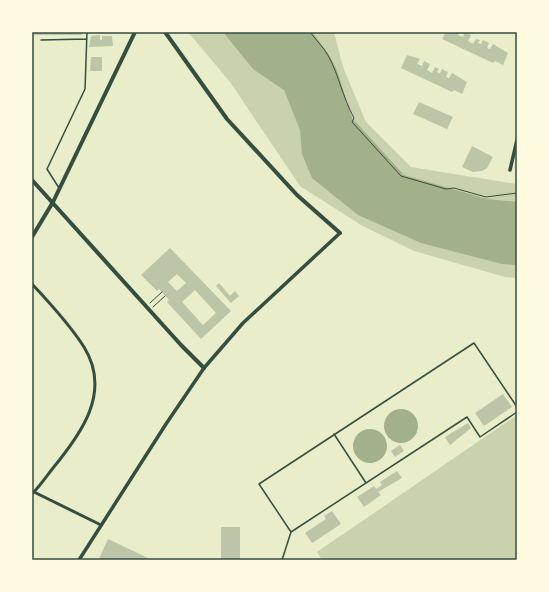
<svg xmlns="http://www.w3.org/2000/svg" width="549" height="592" viewBox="0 0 549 592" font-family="'PT Sans',sans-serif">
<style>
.green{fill:#cad2ad}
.water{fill:#a3b18a}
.building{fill:#bcc5a7;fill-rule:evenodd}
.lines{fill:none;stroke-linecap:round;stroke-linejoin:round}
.path{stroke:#344e41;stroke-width:1}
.service{stroke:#344e41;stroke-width:1.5}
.minor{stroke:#344e41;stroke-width:3}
.tertiary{stroke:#344e41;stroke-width:3.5}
.secondary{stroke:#344e41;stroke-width:4}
.neatline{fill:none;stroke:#344e41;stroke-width:1.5}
</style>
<rect width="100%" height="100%" fill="#e9edc9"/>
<path class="green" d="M188 32H334L343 67 366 122 411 167 517 184V278L505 277 414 251 361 225 300 186 230 82Z
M517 415V560H322L317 552Z"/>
<path class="water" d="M223 32H312L328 53 337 70 352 118 404 175 487 199 517 202V265L502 264 421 243 358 215 312 178 302 154 300 130 284 90 253 69Z
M384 426a17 17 0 1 1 34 0a17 17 0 1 1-34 0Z
M353 446a17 17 0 1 1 34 0a17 17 0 1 1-34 0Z"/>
<path class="building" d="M34 32H82V35H34Z
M446 32H460L458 35 463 37 465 32 471 35 468 41 473 44 476 39 480 40 478 43 481 44 483 40 489 43 487 48 490 49 493 44 508 53 503 65 495 61 493 63 442 39Z
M100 35V40H102V36H112L113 46 89 47 91 36Z
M407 55 420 59 417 64 422 66 424 61 430 64 427 70 432 73 435 67 439 69 437 72 440 73 442 69 448 72 446 77 449 78 452 73 467 82 462 94 454 90 452 92 401 68Z
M91 57H102V71H90Z
M419 102 453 117 447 129 413 114Z
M472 146 493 157 487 168 482 171 473 172 462 167Z
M170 248 231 311 201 339 167 302 169 300 159 289 157 291 141 275ZM177 274 186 283 177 291 168 282ZM195 290 216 313 203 325 182 302Z
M219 283 230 296 235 291 239 296 231 303 216 286Z
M503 394 512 407 484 426 475 413Z
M468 423 471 428 450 445 445 437Z
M400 445 404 451 395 457 391 451Z
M397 471 402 478 378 492 381 495 364 507 357 497 374 486 376 489 382 485 380 482Z
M332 511 341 524 312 543 305 533 326 519 324 516Z
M221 527H240V560H221Z
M108 539 148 558 147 560 99 559Z"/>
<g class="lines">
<path class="path" d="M310 32C316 40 324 48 329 57 339 76 343 98 354 118L352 122 401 176 446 189 454 188 486 197 517 193
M150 303 162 292
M153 307 165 296"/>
<path class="service" d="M41 40 87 39
M59 188 47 169 85 89 87 32
M334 434 366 483
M291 532 259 484 474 343 517 407
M282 560 291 532 467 417 480 437 517 412"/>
<path class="minor" d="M32 284C48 301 72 328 84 347 112 392 81 434 53 468 46 477 40 486 32 494
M34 492 101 525"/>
<path class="tertiary" d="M510 170 517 140
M79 560 166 424 204 368 243 323 340 233"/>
<path class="secondary" d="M165 32 227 119 297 195 340 233
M32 180 181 345 204 368
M32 237 53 202 135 32"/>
</g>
<rect width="549" height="592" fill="none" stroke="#fefae0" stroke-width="66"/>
<rect x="33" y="33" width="483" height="526" class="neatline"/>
</svg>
